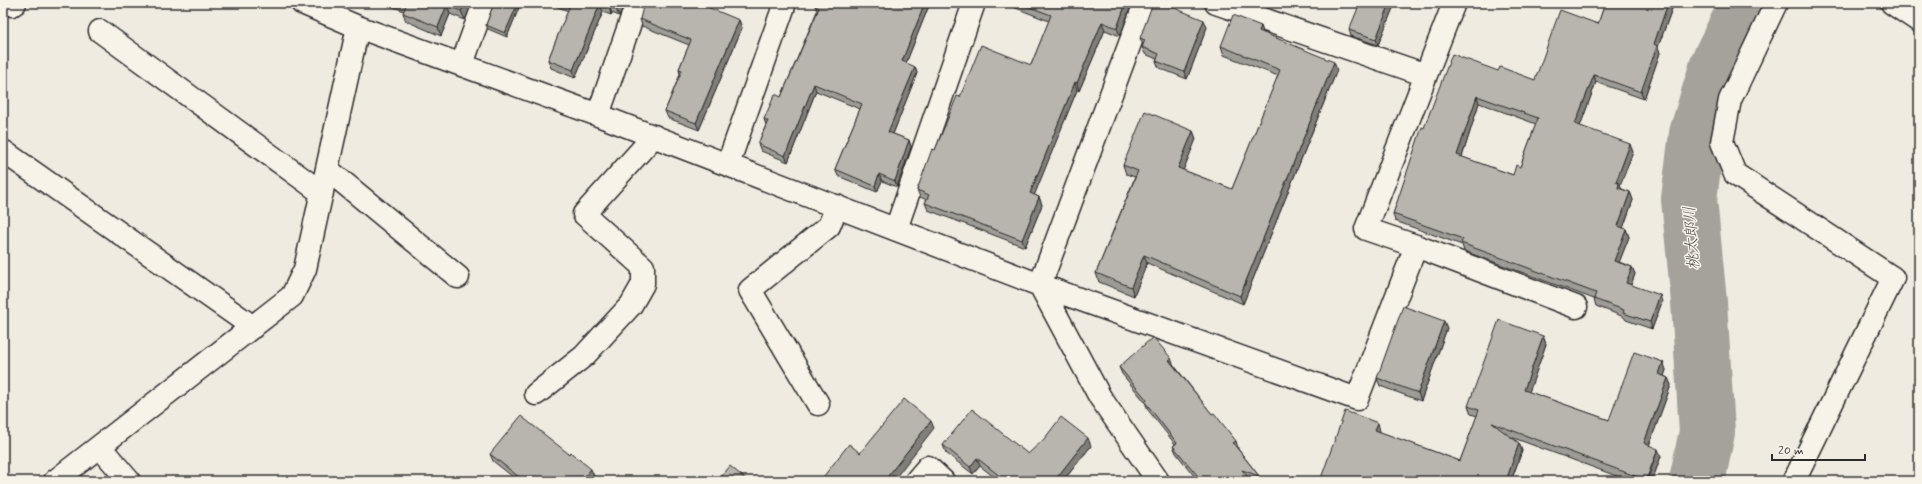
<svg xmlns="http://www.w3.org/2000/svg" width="1922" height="484" viewBox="0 0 1922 484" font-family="Mynerve,'Klee One',sans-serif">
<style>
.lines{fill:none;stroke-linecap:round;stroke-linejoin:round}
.river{stroke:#a4a29a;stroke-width:56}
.street-casing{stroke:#2b2b2b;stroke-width:25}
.secondary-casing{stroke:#2b2b2b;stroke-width:25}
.street{stroke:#f7f3e8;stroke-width:22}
.secondary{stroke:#f7f3e8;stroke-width:22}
.wall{fill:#9e9c96;stroke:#2b2b2b;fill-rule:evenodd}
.shaded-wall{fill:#817f7a;stroke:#2b2b2b}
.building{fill:#b8b5ae;stroke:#2b2b2b;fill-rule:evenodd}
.labels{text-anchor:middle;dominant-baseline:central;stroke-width:3;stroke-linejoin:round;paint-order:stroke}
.water-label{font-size:16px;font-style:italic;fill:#555552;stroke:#f7f3e8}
</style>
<rect width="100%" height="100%" fill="#efebe0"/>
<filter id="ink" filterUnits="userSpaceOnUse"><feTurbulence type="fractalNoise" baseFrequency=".025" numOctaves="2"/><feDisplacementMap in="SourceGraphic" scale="8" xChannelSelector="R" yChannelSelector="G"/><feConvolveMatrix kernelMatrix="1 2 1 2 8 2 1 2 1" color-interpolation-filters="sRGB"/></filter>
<g filter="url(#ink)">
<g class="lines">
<path class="river" d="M1697 481 1707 432 1699 302 1689 199 1697 134 1719 62 1748 3"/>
<g class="street-casing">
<path id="street" d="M302 3 358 27 598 115 1040 285 1357 399 1416 246 1366 229 1454 3
M1145 3 1040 285 1100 397 1158 481
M1216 3 1426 75
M1776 3 1730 100 1722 142 1735 174 1893 278 1794 481
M12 5 15 3
M100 31 322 193
M462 64 484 3
M598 115 637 3
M3 151 253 327
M728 164 785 3
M327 169 458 277
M896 229 974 3
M1416 246 1576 307
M536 394 584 356 631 305 643 284V267L584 214 654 136
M818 404 750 290 829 226 837 206
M100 447 129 481
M55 481 292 296 305 269 358 27
M916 481 928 467 943 481"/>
</g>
<g class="secondary-casing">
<path id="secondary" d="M1892 3 1919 21"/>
</g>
<use href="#street" class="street"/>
<use href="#secondary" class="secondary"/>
</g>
<path class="wall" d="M383 3H472L465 20 450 14 441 36 406 21 403 13 404 11Z
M494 3H519L520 5 507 37 488 29 486 25Z
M549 3H625L619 16 612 13 611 15 603 12 575 78 551 68 548 60 568 11Z
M817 3H930L906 63 915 67 917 73 893 134 909 140 911 147 897 187 882 181 877 192 838 176 835 169 860 109 816 91 788 162 761 151 758 144 766 125 764 119 781 97 817 11 815 6Z
M1003 3H1132L1120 36 1105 30 1079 91 1077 90 1034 195 1039 197 1042 205 1025 247 928 210 925 203 927 200 920 197 917 190 935 150 960 97 1031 65 1049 21Z
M1395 3 1378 45 1351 36 1349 30Z
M1605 3H1674L1658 47 1660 53 1644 99 1596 82 1580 126 1633 152 1620 186 1622 189 1630 192 1633 200 1623 228 1626 229 1629 237 1619 262 1632 267 1635 274 1631 285 1662 302 1652 329 1626 320 1624 317 1596 306 1594 299 1464 251 1462 245 1395 221 1393 214 1424 128 1498 71 1535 80 1598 24ZM1479 103 1536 124 1520 167 1513 175 1462 157Z
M640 19 739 20 742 28 699 130 668 118 665 111 680 74 679 69 689 45 642 26Z
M1261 26 1263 33 1337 70 1243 304 1147 263 1134 296 1099 282 1096 273 1135 177 1126 174 1123 165 1193 131 1196 139 1183 170 1232 189 1278 76 1224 55 1221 46Z
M1207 27 1187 79 1159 68 1156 61 1157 59 1145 54 1142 47 1143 45 1140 38Z
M1447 328 1421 401 1380 386 1377 378Z
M1543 336 1546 344 1529 392 1609 420 1663 362 1666 370 1664 376 1668 378 1671 385 1649 445 1661 456 1652 481H1630L1511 437 1519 443 1522 451 1511 481H1320L1380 431V432L1460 461 1477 416 1471 414 1468 406Z
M1174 365 1238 448V449L1259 476 1261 481H1255L1249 479 1251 481H1198L1176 453 1173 446 1175 444 1148 410 1145 402 1122 374 1119 367Z
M943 445 1028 454 1091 446 1064 480 1065 481H999L980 466 973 474 946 453Z
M490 454 594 476 590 481H518L493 461Z"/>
<path class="shaded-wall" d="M465 3H472L465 20 461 11Z
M518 3H519L520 5 507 37 505 33Z
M619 3H625L619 16 616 9Z
M925 3H930L904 68 902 61Z
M1126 3H1132L1120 36 1117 28Z
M1390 3H1395L1378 45 1376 39Z
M1668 3H1674L1658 47 1660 53 1644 99 1641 92 1654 44Z
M600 4 603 12 575 78 573 70Z
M447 5 450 14 441 36 438 27Z
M609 6 612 13 611 15 609 7Z
M739 20 742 28 699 130 696 123Z
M1204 20 1207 27 1187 79 1184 72Z
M1102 22 1105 30 1079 91 1077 83Z
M1261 26 1264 35 1259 31Z
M1334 62 1337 70 1243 304 1240 296Z
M915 67 917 73 891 139 888 132Z
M1594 75 1596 82 1578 132 1575 124Z
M1075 82 1077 90 1032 201 1030 193Z
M814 84 816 91 788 162 785 156Z
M1477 96 1479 103 1460 163 1457 155Z
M1193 131 1196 139 1181 176 1178 168Z
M909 140 911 147 897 187 895 181Z
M1630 144 1633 152 1620 186 1622 191 1618 188 1616 182Z
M879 174 882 181 877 192 875 186Z
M1630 192 1633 200 1621 234 1618 226Z
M1039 197 1042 205 1025 247 1022 240Z
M1626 229 1629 237 1617 268 1614 261Z
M1144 255 1147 263 1134 296 1131 287Z
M1632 267 1635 274 1629 291 1626 283Z
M1660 295 1662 302 1652 329 1650 322Z
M1444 321 1447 328 1421 401 1418 393Z
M1543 336 1546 344 1527 398 1524 390Z
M1171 358 1174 366 1169 360Z
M1663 362 1666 370 1662 382 1659 374Z
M1668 378 1671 385 1647 451 1644 443Z
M931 421 934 428 893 481H884Z
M1378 423 1380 431 1378 438 1375 430Z
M1088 438 1091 446 1063 481 1058 476Z
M1236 441 1238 448 1236 451 1233 443Z
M1519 443 1522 451 1511 481H1506Z
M1658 449 1661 456 1652 481H1647Z
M977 458 980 466 973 474 970 467Z
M591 469 594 476 590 481H581Z"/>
<path class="building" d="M401 3H465L461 11 447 5 438 27 403 13 406 5Z
M494 3H518L505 33 486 25Z
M565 3H619L616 9 609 6V7L600 4 573 70 548 60 570 5Z
M644 3H698L739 20 696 123 665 111 682 70 679 69 691 40 640 19Z
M817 3H925L902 61 915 67 888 132 909 140 895 181 879 174 875 186 835 169 862 104 814 84 785 156 758 144 768 121 764 119 775 94 781 97 819 8 815 6Z
M1019 3H1126L1117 28 1102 22 1077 83 1075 82 1030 193 1039 197 1022 240 925 203 929 195 917 190 932 149 935 150 957 96 960 97 981 45 1031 65 1051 15Z
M1153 3H1162L1204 20 1184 72 1156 61 1159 54 1142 47 1145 40 1140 38Z
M1360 3H1390L1376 39 1349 30Z
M1605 3H1668L1654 44 1657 46 1641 92 1594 75 1575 124 1630 144 1616 182 1619 183 1618 188 1630 192 1618 226 1626 229 1614 261 1632 267 1626 283 1660 295 1650 322 1623 313 1624 310 1594 299 1596 293 1461 243 1463 239 1393 214 1422 127 1424 128 1452 54 1498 71 1500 67 1535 80 1560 10 1598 24ZM1477 96 1538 118 1520 167 1516 165 1513 175 1457 155Z
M1233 15 1261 26 1259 31 1334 62 1240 296 1144 255 1131 287 1096 273 1138 171 1123 165 1145 111 1193 131 1178 168 1232 189 1280 70 1221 46Z
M1403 306 1444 321 1418 393 1377 378Z
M1499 320 1543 336 1524 390 1609 420 1634 352 1663 362 1659 374 1668 378 1644 443 1658 449 1646 480 1492 423 1519 443 1506 481H1320L1345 411 1378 423 1375 430 1460 461 1479 410 1468 406Z
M1153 337 1171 358 1169 360 1212 414 1214 413 1236 441 1233 443 1259 476 1242 470 1251 481H1202L1173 446 1177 443 1145 402 1147 400 1119 367Z
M904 399 931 421 884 481H820L849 444 860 453Z
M972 409 1028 454 1045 438 1061 417 1088 438 1058 476 1065 481H1006L977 458 970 467 943 445Z
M521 416 569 454 570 452 591 469 581 481H524L490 454Z
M730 466 748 481H718Z"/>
</g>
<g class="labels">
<g class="water-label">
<text transform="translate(1692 238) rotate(-94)">桃太郎川</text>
</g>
</g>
<rect width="1922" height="484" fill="none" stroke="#f7f3e8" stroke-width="16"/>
<rect x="8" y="8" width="1906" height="468" fill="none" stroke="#2b2b2b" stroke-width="1.5" filter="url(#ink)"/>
<path d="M1772 454v6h93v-6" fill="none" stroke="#2b2b2b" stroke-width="2"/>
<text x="1778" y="454" font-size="12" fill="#2b2b2b" stroke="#f7f3e8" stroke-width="3" paint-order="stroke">20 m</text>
</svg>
